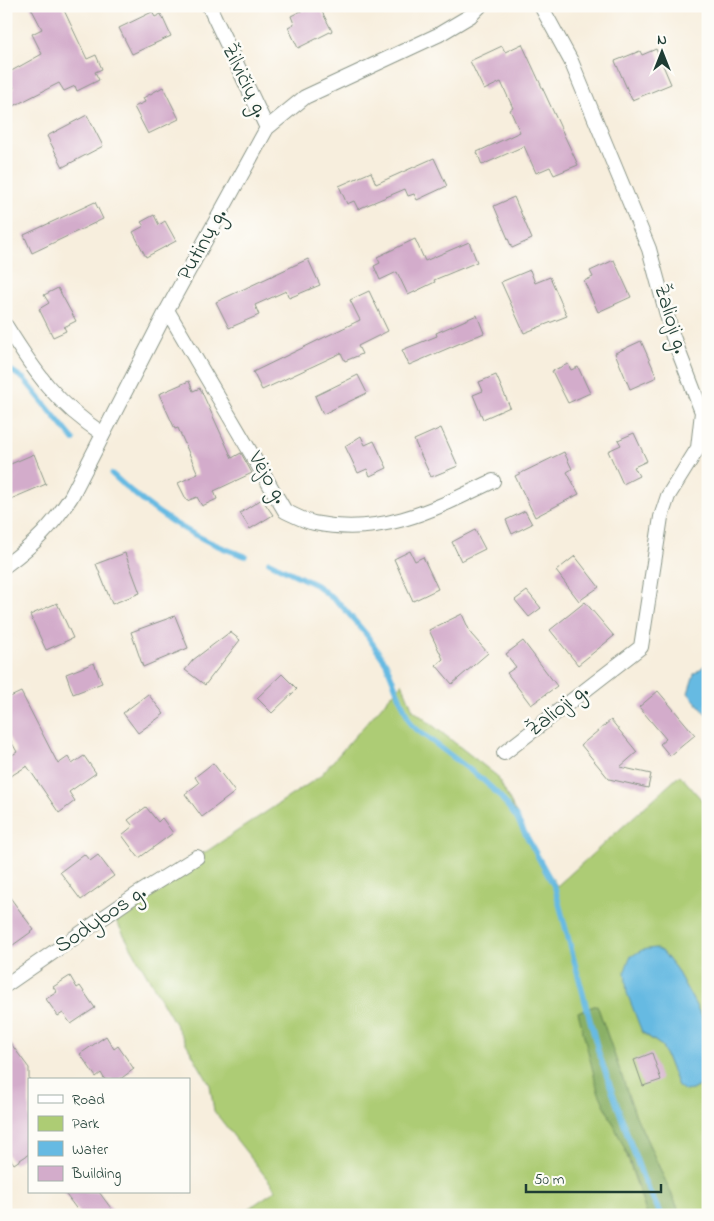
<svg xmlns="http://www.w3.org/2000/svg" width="714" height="1221" viewBox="0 0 714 1221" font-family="'Indie Flower',sans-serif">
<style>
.green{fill:#adcc74;stroke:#668454}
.forest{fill:#8ab066;stroke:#54764d}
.water{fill:#66bae2;stroke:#427c8b}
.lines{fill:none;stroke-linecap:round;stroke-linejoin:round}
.stream{stroke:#66bae2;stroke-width:5.5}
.building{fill:#d3accb}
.minor-casing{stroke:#8b9688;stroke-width:16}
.minor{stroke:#fff;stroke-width:14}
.labels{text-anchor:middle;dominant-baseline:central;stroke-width:5;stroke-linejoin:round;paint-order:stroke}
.street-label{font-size:22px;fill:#1f3d34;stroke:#fdfcf7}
</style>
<rect width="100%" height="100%" fill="#fdfcf7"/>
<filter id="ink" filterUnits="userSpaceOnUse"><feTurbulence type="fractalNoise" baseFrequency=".02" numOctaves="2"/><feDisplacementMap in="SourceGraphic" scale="10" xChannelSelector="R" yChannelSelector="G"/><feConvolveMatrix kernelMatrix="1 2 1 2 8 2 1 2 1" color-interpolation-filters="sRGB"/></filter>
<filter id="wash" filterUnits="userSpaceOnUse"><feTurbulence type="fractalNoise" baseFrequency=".0096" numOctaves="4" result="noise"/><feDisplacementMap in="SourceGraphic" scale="20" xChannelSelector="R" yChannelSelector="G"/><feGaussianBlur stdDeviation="1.12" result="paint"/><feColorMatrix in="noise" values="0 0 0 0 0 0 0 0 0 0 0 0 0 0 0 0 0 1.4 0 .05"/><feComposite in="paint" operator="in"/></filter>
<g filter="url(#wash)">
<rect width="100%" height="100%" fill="#f7eedd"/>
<path class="green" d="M402 683 413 710 497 776 537 854 557 886 680 775 708 807V1028L676 969 663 952 641 1032 662 1046 678 1086 692 1090 708 1081V1215H681L635 1114 597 1005 578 1012 647 1215H239L276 1190 214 1111 210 1085 112 914 319 777Z"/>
<path class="forest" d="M597 1005 635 1114 681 1215H647L628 1156 598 1091 578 1012Z"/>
<path class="water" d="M705 665H708V716L688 693 694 674Z
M655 948 663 952 676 969 708 1028V1081L692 1090 685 1091 678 1086 662 1046 642 1032 627 993 625 971 630 957 642 950Z"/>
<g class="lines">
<path class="stream" d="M6 367 24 379 74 440
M112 474C152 512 193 539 245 556
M269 562 316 585 341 605 366 634 386 663 411 725 483 780 499 795 516 817 555 888 599 1054 643 1178 661 1215"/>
</g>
<g id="blocks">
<path class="building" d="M30 6H62L87 59 96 55 102 69 95 72 99 80 77 91 75 86 64 91 59 83 6 110V92L14 88 6 74 42 54 32 34 42 29Z
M311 6H319L332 31 298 48 288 27 294 24 291 16Z
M152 12 155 17 161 14 171 36 132 54 119 28Z
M522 44 578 165 554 175 550 167 536 173 524 146 482 165 477 152 520 132 510 110 513 108 501 82 484 90 470 61 502 46 505 52Z
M656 49 671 84 632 100 615 61 640 51 642 55Z
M163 87 179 119 148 134 134 107 145 102 143 98Z
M87 115 103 146 63 167 47 136Z
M434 158 447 186 417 200 414 194 408 196 405 189 358 209 354 201 347 204 339 186 371 172 376 184Z
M514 197 532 239 512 248 494 206Z
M95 202 103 219 32 253 24 235Z
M154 215 159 225 165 221 176 241 146 257 133 232 144 226 141 222Z
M415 239 425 261 469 242 477 262 434 280 435 282 408 295 397 272 380 280 374 266 380 263 377 257Z
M308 259 320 285 289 298 286 291 255 305 259 315 229 328 216 302Z
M614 260 631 297 598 312 584 281 593 277 590 271Z
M530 270 535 283 550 277 567 316 524 333 501 282Z
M58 288 76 321 64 327 66 331 53 337 39 309 49 303 44 295Z
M369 291 388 331 358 346 362 354 345 361 341 353 262 390 253 372 360 320 350 300Z
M477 315 484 333 409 365 402 350 437 336 436 333Z
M641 341 657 377 630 389 615 353Z
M568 364 571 370 578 367 590 393 568 403 552 371Z
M358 375 367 393 323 414 315 396Z
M496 375 510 407 483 419 473 395 483 391 479 382Z
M189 381 193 391 200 388 232 458 241 453 252 473 214 491 217 499 202 506 197 497 187 501 178 483 198 474 178 428 175 429 159 394Z
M441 428 458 466 431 477 414 440Z
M634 433 647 461 634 467 639 476 623 484 608 451 621 445 618 440Z
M361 436 365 445 374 441 387 468 370 476 367 469 358 473 345 446Z
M564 452 572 469 567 472 579 494 535 517 515 476Z
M34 454 46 484 6 501V466Z
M262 499 273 515 250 529 240 513Z
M525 511 532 524 512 534 506 520Z
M475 530 485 549 461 561 452 542Z
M410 551 415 561 423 557 438 589 413 601 394 559Z
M125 553 140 593 112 604 96 564Z
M575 556 599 587 579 601 556 571Z
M527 591 541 608 529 617 515 600Z
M585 602 614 636 578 665 550 630Z
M57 603 73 638 46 650 30 615Z
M462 614 471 634 488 653 452 684 436 665 443 659 429 630Z
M175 616 188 648 143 667 131 632Z
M230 632 240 640 205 685 185 670 193 660Z
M523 641 557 686 531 705 507 673 516 667 506 654Z
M94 663 102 683 73 694 66 674Z
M282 674 297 689 272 713 257 698Z
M658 691 695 735 670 756 660 744 666 739 639 707Z
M21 692 58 764 68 757 72 764 84 756 96 773 69 792 75 801 59 813 27 766 6 779V759L17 752 6 732V699Z
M148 694 164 714 138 733 123 713Z
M611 720 637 752 620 767 651 774 648 788 609 779 581 745Z
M213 763 235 792 202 817 185 794 199 783 195 777Z
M146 807 158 822 162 818 173 833 139 858 122 835 133 826 128 820Z
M84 854 90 861 98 855 114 876 81 900 60 872Z
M6 892 34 930 6 950Z
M70 976 77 988 80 986 95 1008 71 1024 63 1013 58 1016 46 999 57 992 53 987Z
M106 1036 114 1049 118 1046 134 1069 119 1080H105L101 1073 96 1077 80 1054Z
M6 1037 29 1068V1154L14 1164 6 1152Z
M652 1053 661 1080 643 1086 634 1060Z
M64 1192H99L116 1215H81Z"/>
</g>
</g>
<g filter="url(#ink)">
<use href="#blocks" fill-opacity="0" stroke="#8b9688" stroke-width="1"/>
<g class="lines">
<g class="minor-casing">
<path id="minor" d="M209 6 267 128
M167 310 285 511C294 515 304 521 314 523 382 537 433 510 493 481
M6 326C36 374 56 403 103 434
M6 565C35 544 52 526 71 497L167 310 267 128 305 97 438 35 470 16 480 6
M504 753 641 647 661 517 668 496 698 448 702 412 673 337 649 249 571 61 541 6
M6 985 136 895 197 857"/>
</g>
<use href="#minor" class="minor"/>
</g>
</g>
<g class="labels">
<g class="street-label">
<text transform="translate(244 81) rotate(64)">Žilvičių g.</text>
<text transform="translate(203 245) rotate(-61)">Putinų g.</text>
<text transform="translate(670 319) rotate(73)">Žalioji g.</text>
<text transform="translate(267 478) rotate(59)">Vėjo g.</text>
<text transform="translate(558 711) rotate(-38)">Žalioji g.</text>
<text transform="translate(101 920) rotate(-34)">Sodybos g.</text>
</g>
</g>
<rect width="714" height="1221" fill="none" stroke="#fdfcf7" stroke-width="25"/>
<rect x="28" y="1078" width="162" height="115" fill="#fdfcf7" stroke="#a4b0a9"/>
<rect x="38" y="1095" width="25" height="8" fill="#ffffff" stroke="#a4b0a9"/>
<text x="72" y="1104" font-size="15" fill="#1f3d34">Road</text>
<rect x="38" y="1116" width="25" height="15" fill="#adcc74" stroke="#a4b0a9"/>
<text x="72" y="1128" font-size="15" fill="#1f3d34">Park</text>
<rect x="38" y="1141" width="25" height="15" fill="#66bae2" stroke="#a4b0a9"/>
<text x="72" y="1154" font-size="15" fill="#1f3d34">Water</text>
<rect x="38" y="1166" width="25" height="15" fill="#d3accb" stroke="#a4b0a9"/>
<text x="72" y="1178" font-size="15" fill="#1f3d34">Building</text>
<g transform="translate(662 52)" stroke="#fdfcf7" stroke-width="4" paint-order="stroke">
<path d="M0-4L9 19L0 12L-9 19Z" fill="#1f3d34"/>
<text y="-8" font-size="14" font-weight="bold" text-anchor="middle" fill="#1f3d34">N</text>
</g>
<path d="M526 1184v8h135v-8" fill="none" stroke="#1f3d34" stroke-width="2.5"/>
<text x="534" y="1184" font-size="15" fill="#1f3d34" stroke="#fdfcf7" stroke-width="4" paint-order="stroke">50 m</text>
</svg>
